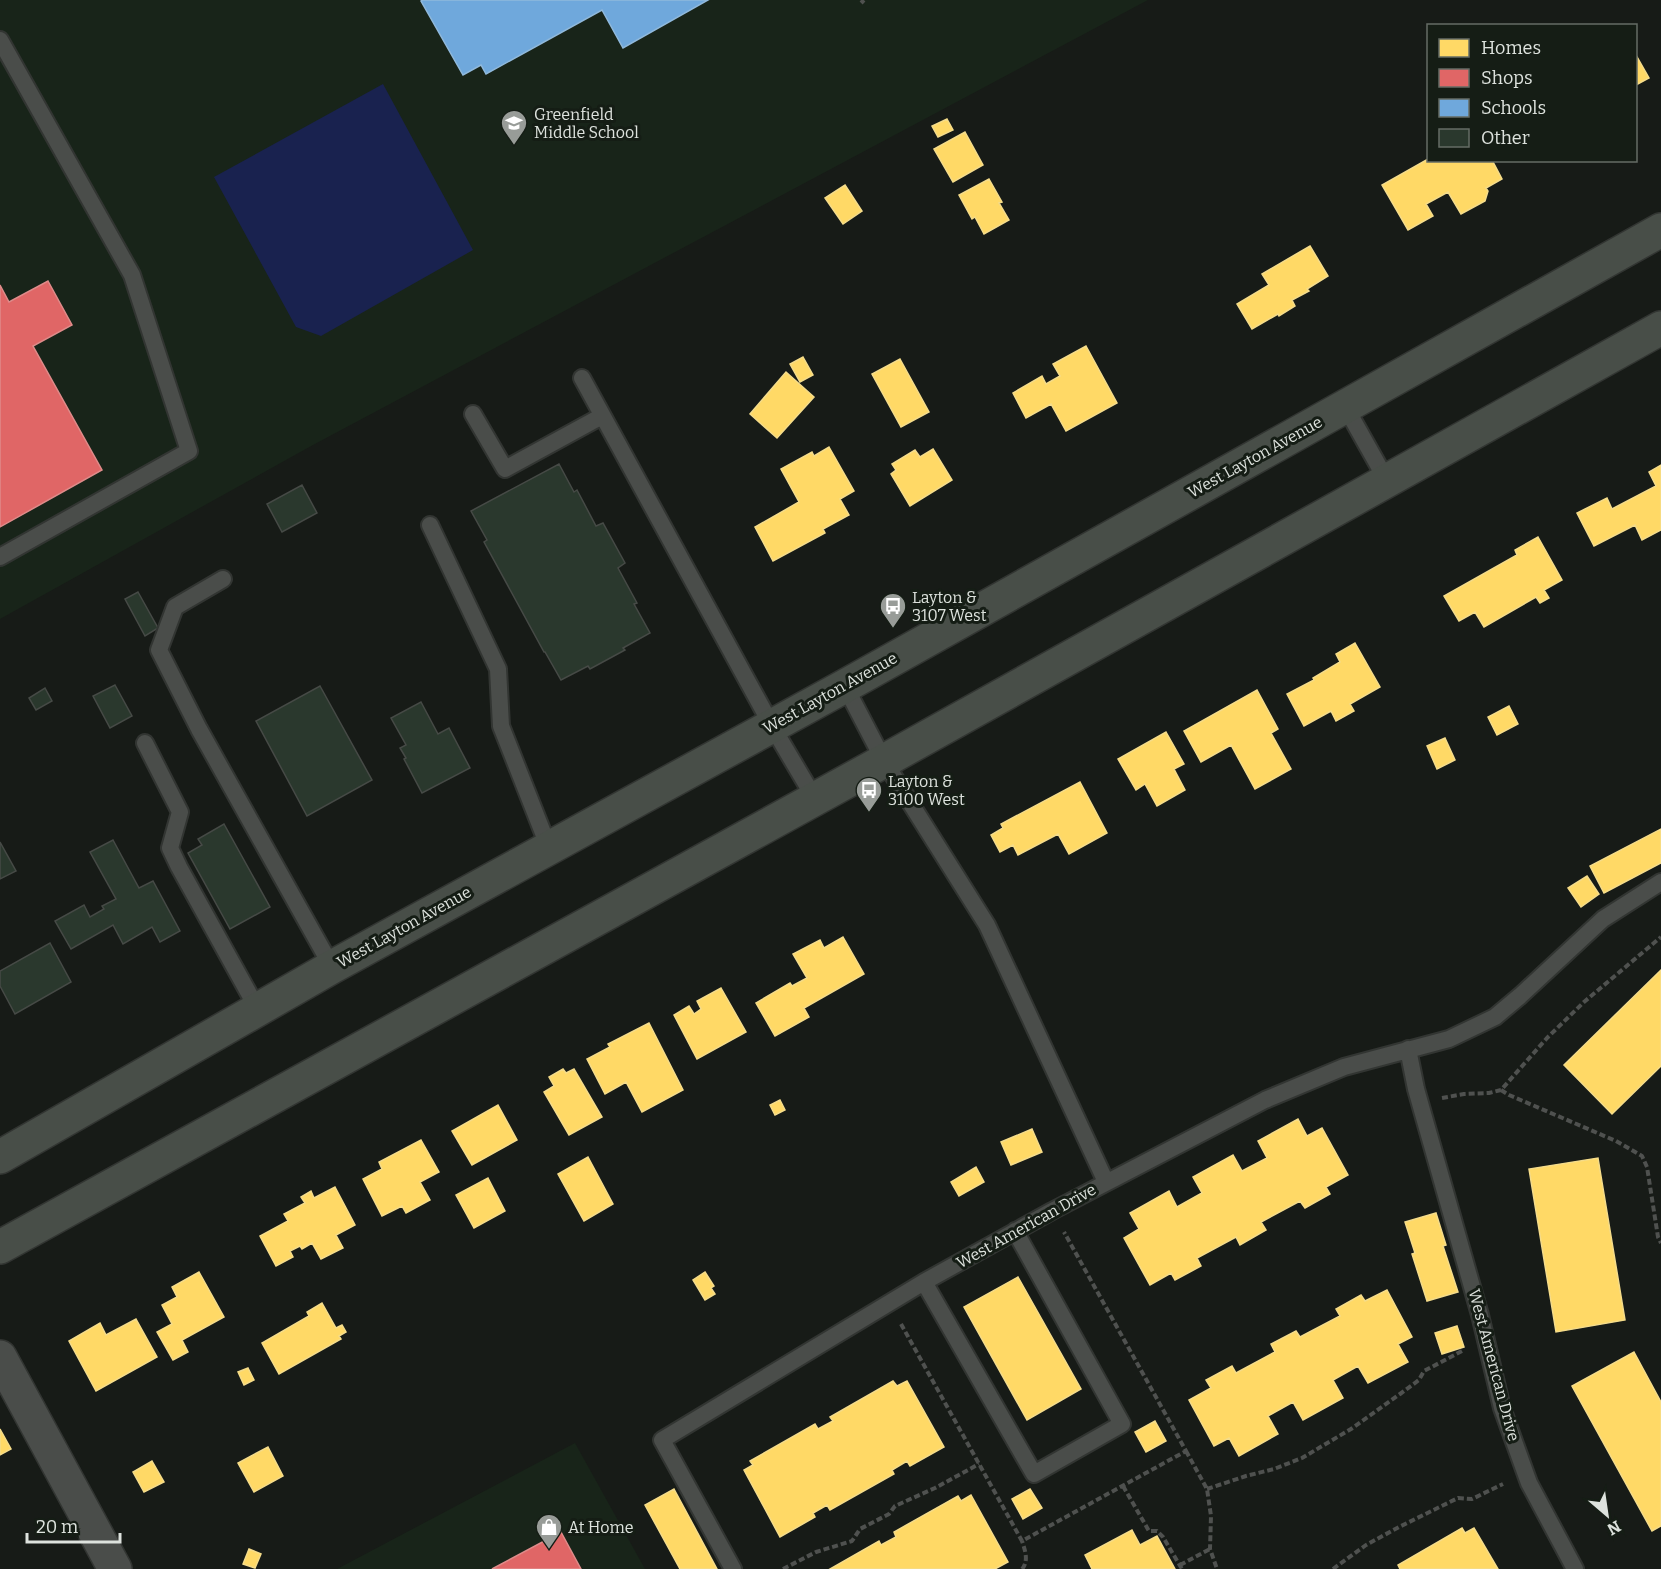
<svg xmlns="http://www.w3.org/2000/svg" width="1661" height="1569" viewBox="0 0 1661 1569" font-family="Bitter,serif">
<style>
.built{fill:#182419}
.green{fill:#19224f}
.homes{fill:#ffd966;stroke:#f5dc8a;stroke-width:1.5}
.shops{fill:#e06666;stroke:#df8b8a;stroke-width:1.5}
.schools{fill:#6fa8dc;stroke:#90b9dc;stroke-width:1.5}
.building{fill:#2a382d;stroke:#464a46;stroke-width:1.5}
.lines{fill:none;stroke-linecap:round;stroke-linejoin:round}
.service-casing{stroke:#323532;stroke-width:20}
.minor-casing{stroke:#323532;stroke-width:36}
.secondary-casing{stroke:#323532;stroke-width:36}
.path{stroke:#4f514f;stroke-width:4;stroke-dasharray:6 3;stroke-linecap:butt}
.service{stroke:#4a4d4a;stroke-width:16}
.minor{stroke:#4a4d4a;stroke-width:33}
.secondary{stroke:#484e48;stroke-width:33}
.labels{text-anchor:middle;dominant-baseline:central;stroke-width:6;stroke-linejoin:round;paint-order:stroke}
.poi-label{font-size:16px;fill:#dde2dd;stroke:#151d15;text-anchor:start}
.street-label{font-size:16px;fill:#dde2dd;stroke:#151d15}
</style>
<rect width="100%" height="100%" fill="#171b17"/>
<path class="built" d="M0 0H1148L313 445 0 619Z
M575 1443 645 1569H337Z"/>
<path class="green" d="M383 84 473 250 321 336 296 327 214 177Z"/>
<path class="homes" d="M1636 55 1649 78 1636 85Z
M947 119 953 130 938 137 932 126Z
M965 132 983 165 953 182 934 149Z
M1428 159V160H1492L1502 179 1486 188 1488 191 1485 201 1461 214 1448 192 1426 204 1433 216 1408 230 1382 185Z
M989 179 1002 202 999 203 1009 220 984 234 975 217 972 219 959 195Z
M845 185 862 211 843 224 825 198Z
M1310 246 1328 276 1307 289 1309 291 1292 300 1295 306 1279 316 1278 314 1252 329 1237 304 1269 285 1262 274Z
M1086 346 1117 403 1066 431 1051 404 1026 418 1013 393 1042 376 1046 384 1060 376 1053 364Z
M803 357 813 375 800 382 790 364Z
M900 359 929 412 901 427 872 374Z
M786 372 814 397 777 438 750 414Z
M829 447 854 491 840 499 849 515 823 529 825 533 773 561 755 527 799 502 781 469 812 452 814 456Z
M933 449 952 480 910 506 891 474 896 470 892 464 915 450 920 457Z
M1661 465V530L1642 540 1635 525 1594 546 1577 513 1607 498 1612 509 1656 486 1649 472Z
M1538 537 1562 580 1544 590 1549 598 1540 603 1536 597 1484 627 1475 612 1459 621 1444 596 1517 555 1515 550Z
M1355 643 1380 687 1350 704 1354 711 1336 721 1331 711 1304 726 1287 694 1314 680 1313 678 1340 662 1336 654Z
M1257 690 1278 729 1271 733 1291 769 1255 789 1231 745 1201 762 1184 731Z
M1509 706 1518 724 1497 735 1488 717Z
M1166 732 1184 764 1174 769 1185 790 1157 806 1145 784 1136 790 1118 759Z
M1445 738 1455 760 1437 769 1427 746Z
M1080 782 1107 833 1069 854 1058 834 1018 855 1013 845 1000 852 991 835 1003 828 1001 824Z
M1661 829V863L1604 893 1590 866Z
M1587 876 1599 894 1581 907 1568 888Z
M843 937 864 974 804 1008 809 1017 775 1036 756 1003 790 983 792 986 807 978 793 954 820 940 824 948Z
M1661 970V1066L1612 1114 1564 1065Z
M721 988 746 1032 697 1059 674 1015 689 1006 694 1014 701 1009 697 1001Z
M649 1023 683 1090 642 1112 626 1082 605 1094 587 1059 610 1047 608 1044Z
M563 1069 566 1073 574 1069 602 1117 569 1135 544 1092 554 1086 549 1077Z
M780 1100 785 1110 775 1115 770 1105Z
M498 1105 517 1140 472 1165 452 1131Z
M1298 1119 1307 1136 1322 1128 1348 1175 1326 1187 1330 1194 1305 1208 1300 1201 1261 1222 1266 1230 1240 1245 1236 1237 1197 1258 1201 1266 1175 1280 1171 1273 1150 1285 1124 1238 1139 1229 1130 1213 1169 1191 1177 1207 1202 1193 1193 1177 1233 1155 1242 1171 1267 1158 1258 1141Z
M1032 1129 1042 1152 1011 1165 1001 1142Z
M421 1140 439 1172 420 1182 430 1200 406 1213 402 1206 382 1216 363 1179 382 1169 379 1162Z
M588 1157 613 1204 584 1221 558 1174Z
M1598 1158 1625 1320 1556 1332 1529 1169Z
M976 1167 984 1182 959 1196 951 1182Z
M488 1178 505 1211 474 1228 456 1195Z
M335 1187 355 1225 336 1235 343 1248 321 1259 312 1243 302 1249 300 1246 290 1251 293 1257 276 1266 260 1236 288 1221 284 1214 305 1203 301 1197 311 1191 314 1198Z
M1436 1213 1446 1245 1443 1246 1458 1292 1427 1301 1412 1254 1415 1253 1405 1222Z
M199 1272 224 1317 182 1340 188 1352 173 1360 157 1332 172 1324 162 1305 177 1297 172 1287Z
M705 1272 714 1286 711 1288 715 1294 705 1300 693 1280Z
M1018 1277 1081 1389 1027 1420 964 1307Z
M1387 1290 1412 1337 1398 1344 1408 1362 1368 1383 1358 1366 1333 1380 1343 1398 1303 1420 1293 1402 1268 1416 1278 1434 1239 1456 1229 1438 1214 1446 1189 1400 1211 1388 1206 1380 1232 1366 1236 1373 1275 1352 1271 1344 1296 1331 1300 1337 1340 1316 1336 1309 1361 1295 1365 1301Z
M322 1303 336 1328 342 1325 346 1332 339 1336 341 1339 279 1374 262 1343 309 1316 307 1312Z
M136 1319 157 1357 96 1391 69 1341 100 1323 106 1335Z
M1457 1326 1464 1347 1442 1354 1435 1333Z
M1634 1352 1661 1402V1526L1652 1531 1572 1386Z
M248 1368 254 1380 244 1385 238 1372Z
M893 1381 897 1386 907 1381 944 1447 910 1466 907 1461 892 1470 894 1474 830 1510 827 1505 813 1513 815 1517 780 1537 744 1470 753 1465 750 1461 815 1424 818 1429 833 1421 830 1417Z
M1155 1421 1166 1441 1146 1452 1135 1432Z
M0 1429 11 1449 0 1455Z
M268 1447 283 1476 254 1492 238 1463Z
M152 1461 164 1482 144 1492 133 1472Z
M674 1489 681 1502 717 1569H680L645 1505Z
M1030 1489 1042 1508 1023 1519 1012 1499Z
M971 1495 1008 1562 995 1569H830L879 1541 881 1545 896 1537 894 1532 958 1496 961 1501Z
M1462 1528 1465 1533 1474 1528 1498 1569H1400L1398 1565Z
M1132 1530 1140 1545 1157 1536 1175 1569H1092L1085 1555Z
M249 1549 261 1554 255 1568 243 1564Z"/>
<path class="shops" d="M48 281 72 325 33 346 102 470 0 527V285L9 302Z
M561 1532 581 1569H492Z"/>
<path class="schools" d="M423 0H708L623 48 602 10 486 74 481 65 463 75 421 1Z"/>
<path class="building" d="M559 464 574 492 577 490 596 526 603 523 625 563 618 568 637 603 634 604 650 633 623 648 625 650 590 669 588 666 561 680 545 652H544L484 542 487 540 471 511Z
M302 485 317 513 282 532 267 504Z
M138 592 158 628 145 636 125 599Z
M115 685 132 716 110 728 93 696Z
M320 686 372 780 307 816 256 721Z
M45 688 52 701 36 710 29 698Z
M421 702 438 734 449 728 470 768 422 793 404 759 406 758 400 748 406 745 391 718Z
M224 824 270 907 230 929 188 853 202 845 198 839Z
M113 840 139 888 153 881 180 931 160 942 152 927 123 944 113 925 71 949 55 921 84 905 90 917 104 909 102 906 116 899 90 852Z
M0 842 16 871 0 879Z
M50 943 71 982 15 1014 0 986V971Z"/>
<g class="lines">
<g class="service-casing">
<path id="service" d="M0 40 132 275 189 451 0 557
M582 378 772 726 815 799
M1345 406 1387 481
M473 414 505 469 602 416
M430 525 498 669 501 726 549 848
M223 579 175 607 159 650 199 729 332 967
M845 686 884 761 987 925 1106 1182
M145 743 180 812 170 848 179 867 258 1010
M1408 1049 1416 1089 1480 1315 1502 1408 1529 1483 1575 1569
M924 1282 1034 1474 1122 1424 1015 1231
M733 1569 662 1440 924 1282 1052 1211 1265 1100 1344 1067 1449 1039 1495 1017 1520 996 1603 919 1661 882"/>
</g>
<g class="minor-casing">
<path id="minor" d="M0 1357 115 1569"/>
</g>
<g class="secondary-casing">
<path id="secondary" d="M0 1157 332 967 845 686 1661 230
M0 1247 884 761 1661 328"/>
</g>
<path class="path" d="M861 0 864 3
M1501 1090 1509 1095 1616 1141 1642 1156 1647 1167 1658 1237 1661 1243
M1442 1098 1464 1094 1489 1093 1501 1090 1547 1038 1584 1002 1661 937
M901 1324 1022 1541 1186 1451 1064 1232
M1186 1451 1207 1489 1211 1516 1210 1549 1217 1569
M1123 1486 1149 1531H1157L1163 1537 1182 1569
M1207 1489 1246 1476 1274 1469 1302 1458 1351 1429 1400 1394 1419 1380 1424 1371 1464 1350
M1180 1565 1210 1549
M783 1569 816 1552 852 1541 860 1529 889 1514 895 1506 935 1488 979 1464
M1022 1569C1029 1561 1025 1550 1022 1541
M1333 1569 1366 1545 1399 1527 1458 1498 1472 1499 1503 1484"/>
<use href="#service" class="service"/>
<use href="#minor" class="minor"/>
<use href="#secondary" class="secondary"/>
</g>
<defs>
<g id="school-pin" transform="scale(1.35)"><path d="M0 17L-7.5 6A9.5 9.5 0 1 1 7.5 6Z" fill="#989c98" stroke="#151d15"/><path d="M0-5L7-2L0 1L-7-2ZM-4 1L0 2.5L4 1V4Q0 6-4 4Z" fill="#fff"/></g>
<g id="bus-pin" transform="scale(1.35)"><path d="M0 17L-7.5 6A9.5 9.5 0 1 1 7.5 6Z" fill="#989c98" stroke="#151d15"/><path d="M-5-6H5V4H4V6H2V4H-2V6H-4V4H-5ZM-3.5-4V0h7V-4ZM-3.5 1.2v1.5H-2V1.2ZM2 1.2v1.5H3.5V1.2Z" fill="#fff"/></g>
<g id="shop-pin" transform="scale(1.35)"><path d="M0 17L-7.5 6A9.5 9.5 0 1 1 7.5 6Z" fill="#989c98" stroke="#151d15"/><path d="M-5-2.5h2.3a2.7 3.5 0 0 1 5.4 0H5L5.5 6h-11ZM-1.5-2.5h3a1.5 2.3 0 0 0-3 0Z" fill="#fff"/></g>
</defs>
<g fill-rule="evenodd">
<use href="#school-pin" x="514" y="123"/>
<use href="#bus-pin" x="893" y="606"/>
<use href="#bus-pin" x="869" y="790"/>
<use href="#shop-pin" x="549" y="1527"/>
</g>
<g class="labels">
<g class="poi-label">
<text x="534" y="114">Greenfield<tspan x="534" dy="18">Middle School</tspan></text>
<text x="912" y="597">Layton &amp;<tspan x="912" dy="18">3107 West</tspan></text>
<text x="888" y="781">Layton &amp;<tspan x="888" dy="18">3100 West</tspan></text>
<text x="568" y="1527">At Home</text>
</g>
<g class="street-label">
<text transform="translate(1255 457) rotate(-29)">West Layton Avenue</text>
<text transform="translate(830 693) rotate(-29)">West Layton Avenue</text>
<text transform="translate(404 927) rotate(-29)">West Layton Avenue</text>
<text transform="translate(1026 1226) rotate(-29)">West American Drive</text>
<text transform="translate(1494 1365) rotate(75)">West American Drive</text>
</g>
</g>
<rect x="1427" y="24" width="210" height="138" fill="#151d15" stroke="#656c65" stroke-width="1.5"/>
<rect x="1439" y="39" width="30" height="18" fill="#ffd966" stroke="#656c65" stroke-width="1.5"/>
<text x="1481" y="54" font-size="18" fill="#dde2dd">Homes</text>
<rect x="1439" y="69" width="30" height="18" fill="#e06666" stroke="#656c65" stroke-width="1.5"/>
<text x="1481" y="84" font-size="18" fill="#dde2dd">Shops</text>
<rect x="1439" y="99" width="30" height="18" fill="#6fa8dc" stroke="#656c65" stroke-width="1.5"/>
<text x="1481" y="114" font-size="18" fill="#dde2dd">Schools</text>
<rect x="1439" y="129" width="30" height="18" fill="#2a382d" stroke="#656c65" stroke-width="1.5"/>
<text x="1481" y="144" font-size="18" fill="#dde2dd">Other</text>
<g transform="translate(1607 1515) rotate(151)" stroke="#151d15" stroke-width="4.5" paint-order="stroke">
<path d="M0-4.5L10 22L0 15L-10 22Z" fill="#dde2dd"/>
<text y="-9" font-size="16" font-weight="bold" text-anchor="middle" fill="#dde2dd">N</text>
</g>
<path d="M27 1533v9h93v-9" fill="none" stroke="#dde2dd" stroke-width="3"/>
<text x="36" y="1533" font-size="18" fill="#dde2dd" stroke="#151d15" stroke-width="4.5" paint-order="stroke">20 m</text>
</svg>
